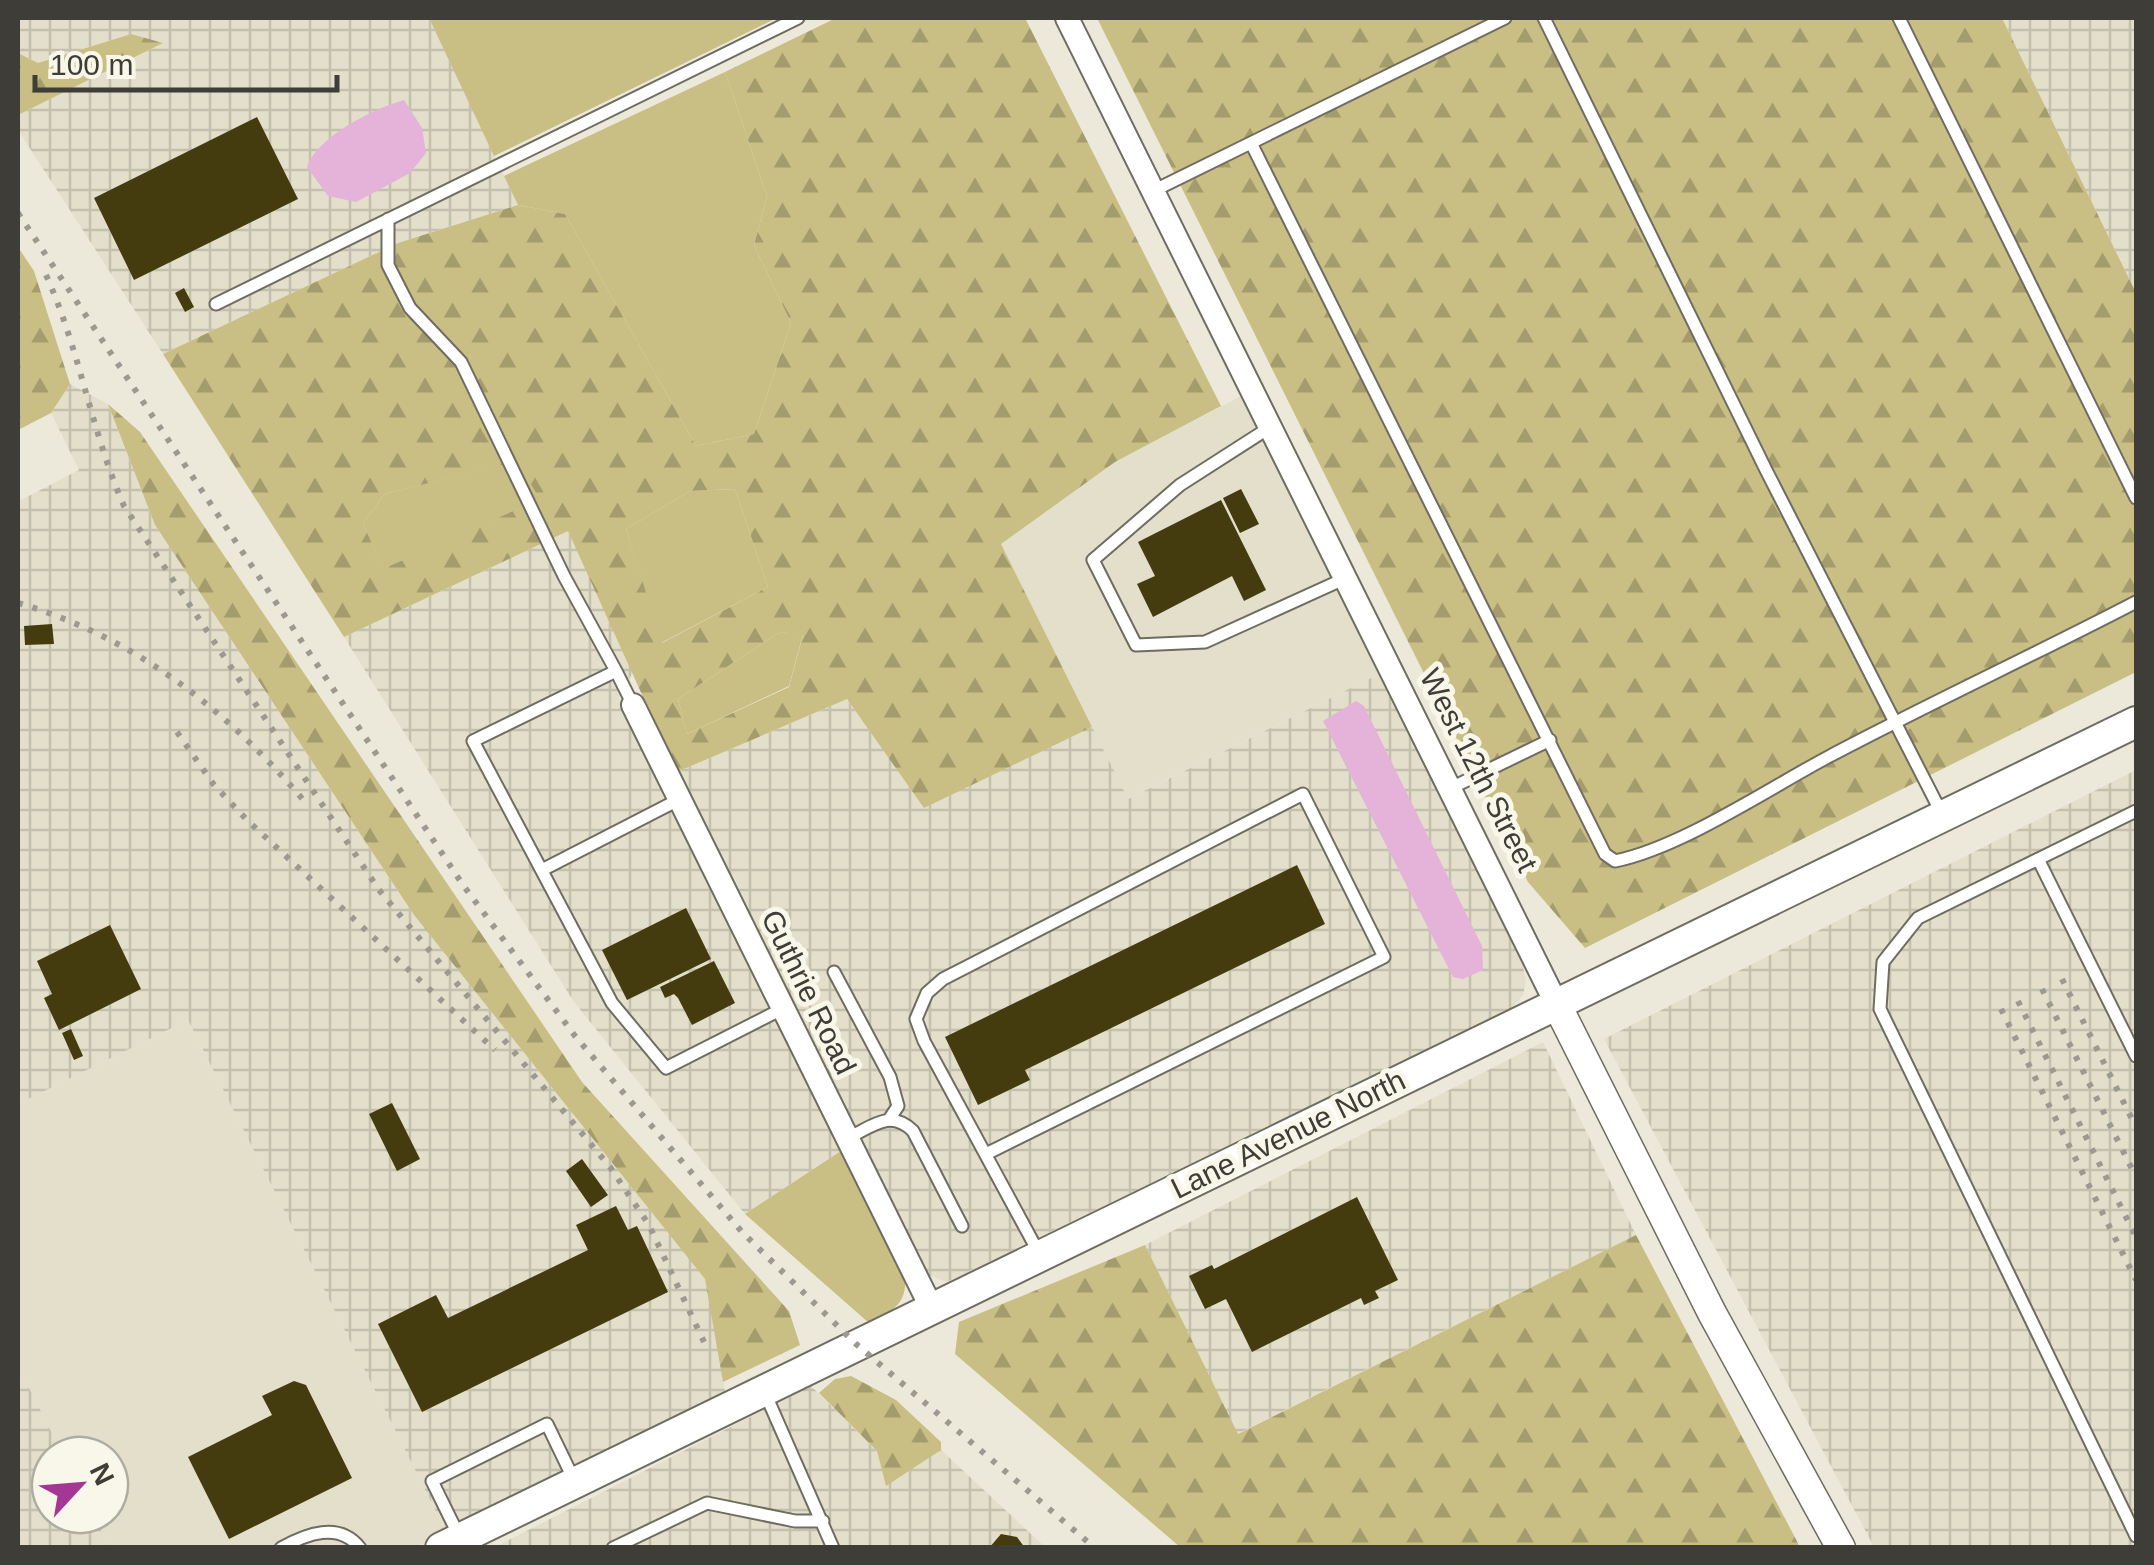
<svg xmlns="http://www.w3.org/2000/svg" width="2154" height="1565" viewBox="0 0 2154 1565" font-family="Helvetica,sans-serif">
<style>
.built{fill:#e3dfca}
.industrial{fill:url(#industrial-grid)}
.green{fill:#c9be84}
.forest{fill:url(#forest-firs);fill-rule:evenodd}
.water{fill:#e5b2da}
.building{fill:#443b0f}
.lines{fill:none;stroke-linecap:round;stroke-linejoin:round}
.service-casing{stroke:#6f6c60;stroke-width:15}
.minor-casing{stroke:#6f6c60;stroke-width:26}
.tertiary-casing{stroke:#6f6c60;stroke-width:31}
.secondary-casing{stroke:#6f6c60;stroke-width:34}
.service{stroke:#fff;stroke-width:11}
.minor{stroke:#fff;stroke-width:22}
.tertiary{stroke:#fff;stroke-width:28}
.secondary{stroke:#fff;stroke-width:30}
.rail{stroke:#9c9a90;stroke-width:6;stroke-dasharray:5 10;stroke-linecap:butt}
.labels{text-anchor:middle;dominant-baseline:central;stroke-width:10;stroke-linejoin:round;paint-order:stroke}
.street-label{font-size:30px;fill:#3e3d37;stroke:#f9f7e9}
</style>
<defs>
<pattern id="industrial-grid" width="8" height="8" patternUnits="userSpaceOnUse" patternTransform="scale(2.5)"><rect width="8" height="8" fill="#e3dfca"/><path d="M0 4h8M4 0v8" fill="none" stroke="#c4c0ae"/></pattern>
<pattern id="forest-firs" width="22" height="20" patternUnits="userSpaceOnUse" patternTransform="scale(2.5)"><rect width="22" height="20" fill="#c9be84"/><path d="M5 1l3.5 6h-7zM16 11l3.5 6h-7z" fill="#a59c6d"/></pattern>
</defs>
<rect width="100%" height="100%" fill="#ece9db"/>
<path class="built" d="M1243 395 1381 673 1127 799 1001 544 1115 462Z
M188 1020 447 1533 415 1548 110 1547 93 1515H110V1455H63L18 1366V1104Z"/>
<path class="industrial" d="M18 18H429L518 205 398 243 163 354 18 130V115L161 44 131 34 38 63 18 53Z
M2002 18H2136V293Z
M70 384 108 404 155 525 414 915 706 1279 725 1392 447 1533 188 1020 18 1104V496L21 500 79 470 51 413Z
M568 531 634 670 619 698 841 1151 745 1214 574 1002 344 637Z
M1381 673 1522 961 1526 981 1523 995 1511 1009 947 1282 927 1275 677 772 847 699 924 807 1092 727 1128 799Z
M2136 770V1547H1874L1604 1039Z
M1543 1042 1636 1235 1237 1434 1145 1245Z
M18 1366 63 1455H50V1515H93L110 1547H18Z
M811 1386 877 1451 886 1485 941 1450 1045 1547 493 1548Z"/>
<path class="green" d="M429 18H777L494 156Z
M725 72 767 196 754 245 791 323 754 434 696 446 565 214 518 205 504 176Z
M518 460 541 499 383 570 363 523 385 494Z
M735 489 768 587 661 643 626 529 690 491Z
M780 632 803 634 789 686 687 734 678 699Z
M841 1151 905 1273C908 1304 894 1310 869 1323L745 1214Z"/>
<path class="forest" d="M836 18H1025L1221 406 1115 462 1001 544 1092 727 924 808 847 699 677 772 568 531 344 637 163 354 398 243 518 205 565 214 696 446 754 434 791 323 754 245 767 196 725 72ZM517 461 540 499 383 569 363 523 385 494ZM735 489 768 587 662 643 626 529 690 491ZM780 632 803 635 789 687 687 734 678 699Z
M1097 18H2002L2136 293V672L1585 948 1528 882Z
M131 34 163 43 18 115V53L38 63Z
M18 247 34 271 70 384 51 413 18 430Z
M108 404 140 432 582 1082 789 1311 800 1345 723 1382 705 1279 414 915 155 525Z
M1636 1235 1800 1547H1180L955 1354 959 1322 1145 1245 1238 1434Z
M851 1376 896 1400 941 1442V1450L886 1486 877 1451 819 1393 835 1379Z"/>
<path class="water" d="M404 100 422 128 426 153 410 173 356 202 328 196 307 167C318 136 373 109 404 100Z
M1356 701 1364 706 1482 946 1483 970 1463 979 1453 977 1323 721Z"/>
<path class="building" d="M257 117 298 199 134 280 94 198Z
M184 288 194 307 185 312 175 293Z
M1241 489 1259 524 1240 533 1223 498Z
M1221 500 1266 590 1244 601 1232 576 1153 617 1137 584 1155 576 1138 542Z
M52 624 54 644 25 645 24 626Z
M1297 865 1325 924 1025 1070 1030 1080 978 1105 945 1037Z
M686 908 711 959 627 1000 602 950Z
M110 925 141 989 59 1030 44 998 52 994 37 961Z
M714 961 735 1003 692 1025 678 998 674 994 665 998 660 987Z
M71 1029 83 1056 74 1060 62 1033Z
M392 1103 420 1159 397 1171 369 1114Z
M582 1159 608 1195 591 1207 566 1171Z
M1357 1197 1398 1280 1375 1291 1379 1298 1364 1305 1361 1298 1252 1352 1226 1299 1205 1309 1189 1276 1212 1265 1214 1269Z
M616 1206 628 1230 637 1226 668 1292 422 1412 378 1324 436 1295 448 1318 588 1250 576 1225Z
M294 1381 306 1385 352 1478 229 1539 188 1457 272 1415 262 1396Z
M1001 1534 1017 1537 1025 1548H989Z"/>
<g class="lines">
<g class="service-casing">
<path id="service" d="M1544 18 1766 470 1943 816
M1899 18 2136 498
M1252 145 1605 854 1615 861C1680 848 1768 789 1828 757 1930 703 2034 655 2136 602
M1155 190 1505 18
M388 219V265L410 308 461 362 564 576 616 671
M216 304 798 18
M1272 426 1180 485 1093 560 1136 645 1205 642 1346 578
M633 705 616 671 473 741 612 1003 666 1068 784 1008
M1451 788 1550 740
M2136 811 1918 918 1883 962 1880 1009 2136 1536
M2038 859 2136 1056
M542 870 680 799
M834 972 890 1077 898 1106 890 1118
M848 1138C873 1126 890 1109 913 1131L962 1226
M988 1153 1384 957 1303 794 943 979 927 993 916 1019 924 1041 1040 1255
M765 1393 833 1548
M460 1538 432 1481 547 1424 575 1482
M281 1548C306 1534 339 1521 360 1548
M613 1548 707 1503 795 1521H823"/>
</g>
<g class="minor-casing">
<path id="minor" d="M1067 18 1556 1003
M633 705 931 1307"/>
</g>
<g class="tertiary-casing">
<path id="tertiary" d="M1556 1003 1712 1313 1841 1548"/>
</g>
<g class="secondary-casing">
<path id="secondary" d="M441 1548 2136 722"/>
</g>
<use href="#service" class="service"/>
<use href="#minor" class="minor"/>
<use href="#tertiary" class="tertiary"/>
<use href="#secondary" class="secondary"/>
<path class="rail" d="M18 213 463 885 575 1036 742 1232 856 1344 1095 1548
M46 275C80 350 91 431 124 506L379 890 610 1167 649 1225 704 1342
M18 603C135 637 227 710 305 802
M177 732 214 785 247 820 495 1050
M2062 979 2136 1127
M2042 989 2136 1177
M2018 1001 2136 1237
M2001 1009 2136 1280"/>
</g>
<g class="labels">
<g class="street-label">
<text transform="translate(1479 770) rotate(63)">West 12th Street</text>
<text transform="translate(809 992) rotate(64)">Guthrie Road</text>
<text transform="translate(1288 1134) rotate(-26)">Lane Avenue North</text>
</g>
</g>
<rect width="2154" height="1565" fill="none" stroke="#3e3d37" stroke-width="40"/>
<g transform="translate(80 1485) rotate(64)"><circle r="48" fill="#f9f7e9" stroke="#aeada2" stroke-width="2.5"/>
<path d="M0-8L18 38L0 25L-18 38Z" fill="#a43694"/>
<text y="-15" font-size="28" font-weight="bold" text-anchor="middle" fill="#3e3d37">N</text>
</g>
<path d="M35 75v15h302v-15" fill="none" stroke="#3e3d37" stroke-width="5"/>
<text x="50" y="75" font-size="30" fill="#3e3d37" stroke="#f9f7e9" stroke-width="8" paint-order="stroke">100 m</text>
</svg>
